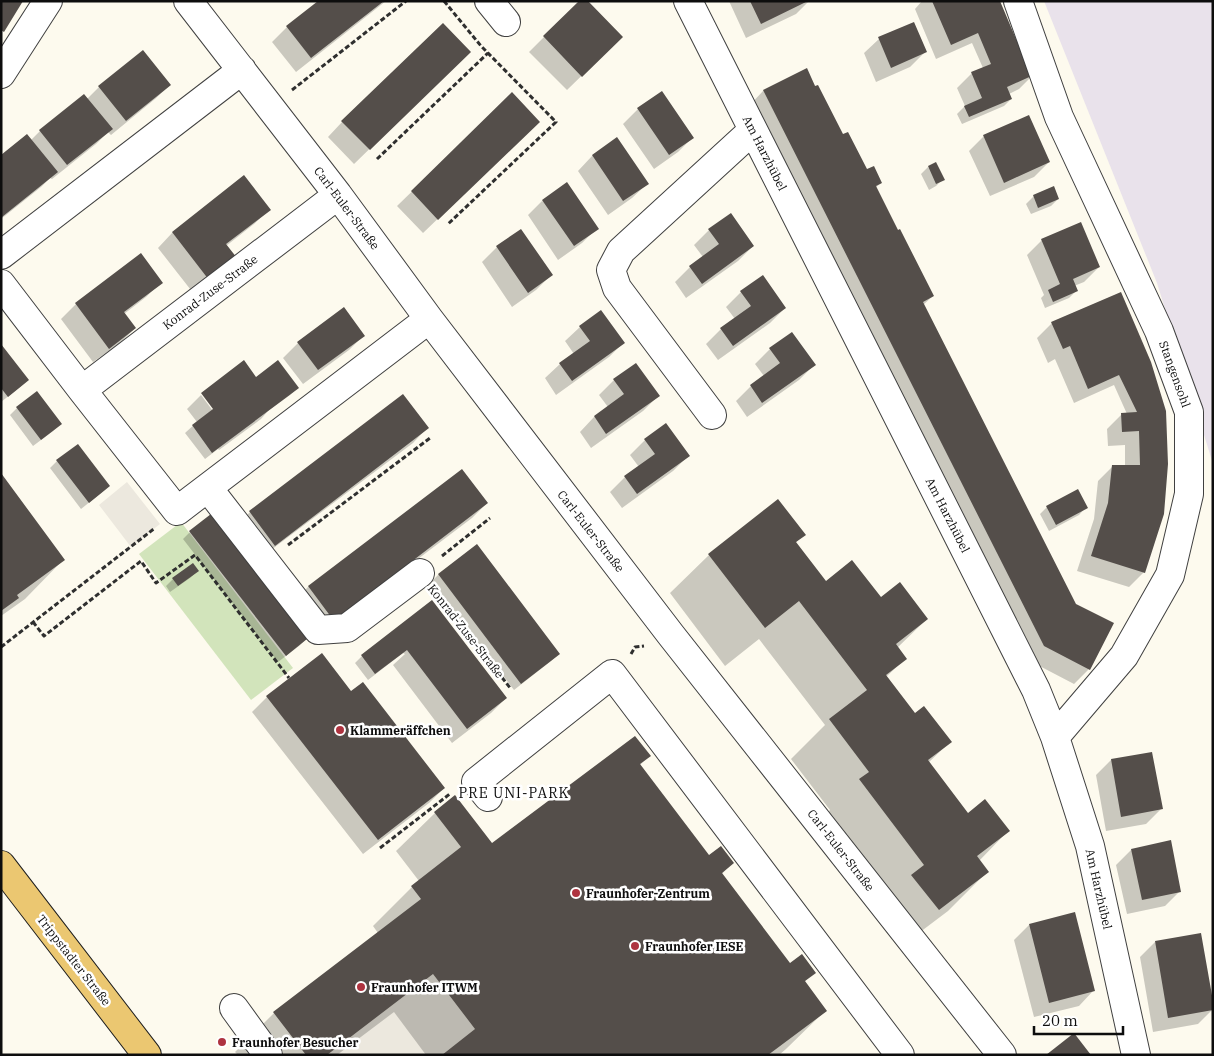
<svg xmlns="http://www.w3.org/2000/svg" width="1214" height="1056" viewBox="0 0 1214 1056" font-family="'IBM Plex Serif',serif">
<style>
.industrial{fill:#e9e2eb}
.green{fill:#d2e4bb}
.plaza{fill:#ece8de}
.shadow{fill:#0003}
.building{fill:#544e4a}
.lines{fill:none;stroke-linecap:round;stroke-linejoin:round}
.minor-casing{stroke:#404040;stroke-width:30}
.major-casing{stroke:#1e1e1e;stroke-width:30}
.path{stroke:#2f2f2f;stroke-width:3;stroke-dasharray:5 2.5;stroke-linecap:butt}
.minor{stroke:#fff;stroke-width:28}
.major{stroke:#ebc771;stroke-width:28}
.poi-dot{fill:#ae333f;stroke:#fff;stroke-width:2}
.labels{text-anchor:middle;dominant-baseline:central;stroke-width:5;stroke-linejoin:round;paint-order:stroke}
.street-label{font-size:12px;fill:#0d0d0d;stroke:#fff}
.poi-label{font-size:12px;font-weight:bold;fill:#0d0d0d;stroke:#fff;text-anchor:start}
.neighbourhood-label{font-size:14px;letter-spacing:1px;fill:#0d0d0d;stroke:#fff}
</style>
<rect width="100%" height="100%" fill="#fdfaee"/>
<path class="industrial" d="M1044 1H1213V464L1157 283Z"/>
<path class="green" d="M181 522 293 668 251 700 139 554Z"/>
<path class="plaza" d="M127 482 160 524 131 547 99 505Z
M433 974 475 1029 442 1055H327Z"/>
<path class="shadow" d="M320 1H386L296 72 272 42 287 27Z
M729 1H809L796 14 746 38Z
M922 1H999L1021 52 1034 74 1019 89 1009 94 1011 99 1004 106 962 124 957 114 965 106 957 88 972 73 983 68 972 43 936 59 915 9Z
M544 37 606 52 567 90 529 52Z
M879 39 925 52 910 67 876 82 864 53Z
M143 51 170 85 155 99 111 135 108 132 96 144 52 179 50 178 41 187 1 219V156L31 140 40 131 84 95 87 99 99 87Z
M454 67 354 164 328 137 342 122Z
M806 69 842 136 867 171 881 183 875 188 933 296 923 305 1089 669 1074 684 1030 661 749 106 763 91Z
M662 93 693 137 678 152 654 169 623 124 638 109Z
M512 94 524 136 423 233 397 206Z
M984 136 1049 162 1034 177 990 196 969 151Z
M616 139 647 184 632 198 608 215 578 171 592 156Z
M928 167 943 179 936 186 929 190 921 174Z
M244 177 269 210 254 224 226 246 235 258 194 294 158 248 172 233Z
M1034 196 1058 199 1051 206 1031 214 1026 204Z
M542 201 597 228 582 243 558 260 528 215Z
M521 230 551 275 536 290 512 307 482 262 497 247Z
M709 230 753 246 738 261 686 298 675 282 690 267 703 257 694 245Z
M1042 240 1099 267 1084 282 1074 286 1076 291 1069 298 1045 308 1041 298 1044 295 1027 255Z
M141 255 161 282 146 297 124 314 135 328 120 343 93 362 61 319 76 304Z
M741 292 785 308 770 323 718 360 706 344 721 329 735 319 726 307Z
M1052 323 1150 362 1144 572 1129 587 1077 571 1094 519 1098 481 1113 466H1125V445L1108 446 1107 429 1122 414H1127L1114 385 1074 403 1055 359 1048 363 1037 338Z
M580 327 623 343 609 357 556 395 545 378 560 364 574 354 565 341Z
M364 335 349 350 303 384 283 358 298 343Z
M1 346 27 380 20 387 1 402Z
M770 349 814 365 799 380 747 417 736 401 751 386 764 376 755 364Z
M256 378 297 388 290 395 268 411 261 419 219 450 218 449 205 459 185 433 197 422 187 409 201 395 213 411Z
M614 380 658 396 643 411 591 448 580 432 594 417 608 407 599 395Z
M403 396 427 428 413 443 259 559 235 527 250 512Z
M17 408 60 424 53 431 33 446 10 415Z
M666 425 688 456 673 471 622 508 610 492 625 477 639 467 630 455 645 440Z
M57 461 108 486 101 493 81 509 50 468Z
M1 475 63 560 25 599 1 616Z
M487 503 472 518 319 634 294 601 308 587Z
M1047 507H1086L1079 515 1049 531 1040 514Z
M190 532 306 639 299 646 278 662 183 539Z
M804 535 795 543 825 582 881 598 927 619 897 648 905 659 886 677 915 714 950 742 928 763 967 814 1008 831 979 861 987 872 948 911 899 948 873 915 885 903 821 819 830 810 791 759 825 725 759 639 725 666 670 593 709 555Z
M476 546 558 654 551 661 514 690 431 582 438 575Z
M197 571 190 578 170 592 166 586 173 579Z
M432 602 506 698 491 713 452 743 393 665 405 654 403 653 368 680 355 663 362 656Z
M321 655 351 693 444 788 429 803 363 854 252 712 267 697Z
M1151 753 1161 809 1146 824 1106 831 1096 775 1111 760Z
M649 756 639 766 709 857 732 863 721 875 790 965 814 972 804 982 825 1011 786 1049 779 1055H426L394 1012 337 1055H238L235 1052 274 1013 378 933 373 926 412 887 419 881 396 851 435 813 492 845Z
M1131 850 1180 891 1165 906 1127 914 1116 865Z
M1029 925 1093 991 1079 1006 1034 1017 1014 940Z
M1155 942 1213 1009 1198 1024 1153 1032 1140 957Z"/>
<path class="building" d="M1 1H23L4 32 1 30Z
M318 1H384L311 58 286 26Z
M579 1H588L623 37 582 77 543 36Z
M750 1H808L761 24Z
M932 1H1000L1021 51 1036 74 1007 87 1012 99 969 117 964 106 982 98 971 72 991 64 978 33 951 45Z
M914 22 927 52 891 68 878 37Z
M443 23 471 52 370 150 341 121Z
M143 50 171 85 126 121 98 86Z
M807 68 815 86 818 85 843 134 848 132 867 169 874 166 882 183 876 186 898 230 900 229 934 296 923 302 1076 604 1114 623 1090 670 1044 646 763 90Z
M662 91 694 138 669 155 637 108Z
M512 92 540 122 438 220 411 191Z
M84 94 113 129 67 165 39 130Z
M1029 115 1050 162 1004 183 983 135Z
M27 134 58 172 2 217 1 215V155Z
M617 137 649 184 623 201 592 155Z
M936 162 945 180 936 184 928 166Z
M244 175 271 210 226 244 237 258 209 280 172 232Z
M567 182 599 229 574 246 542 200Z
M1054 186 1059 199 1038 208 1033 195Z
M731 213 754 246 702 284 689 266 719 244 708 229Z
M1081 222 1100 267 1073 279 1078 291 1053 302 1048 290 1060 284 1041 239Z
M521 229 553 275 528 293 496 246Z
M141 253 163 283 124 312 136 328 109 349 75 303Z
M763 275 786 308 733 346 720 328 751 306 740 291Z
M1121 292 1151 362 1166 411 1168 464 1164 514 1145 573 1091 556 1108 503 1112 465H1140L1139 431 1122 432 1121 413 1137 412 1119 375 1088 389 1070 346 1063 349 1051 322Z
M344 307 365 336 318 370 297 342Z
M601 310 625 343 572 381 559 363 590 341 579 326Z
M792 332 816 365 762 403 750 385 780 363 769 348Z
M1 344 29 380 8 397 1 388Z
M244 360 256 377 278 360 299 388 212 453 192 425 213 409 201 393Z
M636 363 660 396 606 434 594 416 624 394 613 379Z
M37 391 62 424 41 440 16 407Z
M403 394 429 428 275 546 249 511Z
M666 423 690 456 637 494 624 476 655 454 644 439Z
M78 444 110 486 89 503 56 460Z
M462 469 488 503 334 621 308 586Z
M1 473 65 560 17 595 19 598 1 611Z
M1078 489 1088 508 1056 525 1046 506Z
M778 499 806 535 796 542 826 581 852 560 881 597 900 582 928 619 896 644 907 659 886 675 915 713 924 706 952 742 928 760 968 813 985 799 1010 831 977 856 989 872 939 910 911 875 924 865 859 779 869 772 829 719 867 690 799 601 765 628 708 554Z
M211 514 307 639 286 656 189 531Z
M477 544 560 654 521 684 438 574Z
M193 563 199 571 178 586 172 578Z
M432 600 507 698 467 729 407 650 375 674 361 655Z
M322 653 351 691 363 682 445 788 378 840 266 696Z
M635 736 651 756 640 764 709 855 721 846 734 863 722 873 790 963 802 954 816 973 805 981 827 1011 768 1055H442L475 1029 433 974 327 1055H306L273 1012 421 899 411 886 461 847 434 812 455 795 492 843Z
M1152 752 1163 809 1121 817 1111 759Z
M1171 840 1181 892 1142 900 1131 849Z
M1075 912 1095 991 1049 1003 1029 924Z
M1201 933 1213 1001V1010L1168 1018 1155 941Z
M1074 1033 1091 1055H1046Z"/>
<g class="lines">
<g class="minor-casing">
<path id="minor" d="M188 1 338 195 429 319 671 635 1002 1055
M489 1 506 22
M688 1 1036 690 1055 737 1090 846 1136 1055
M1018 1 1059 117 1159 331 1189 412V494L1170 575 1124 656 1055 737
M1 74 48 1
M1 255 242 70
M1 284 82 390 177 511 429 319
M82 390 338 195
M712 415 617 288 611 270 621 251 753 130
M208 488 318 630 347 628 420 573
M488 797 476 782 612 674 900 1055
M234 1008 268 1055"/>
</g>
<g class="major-casing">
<path id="major" d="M1 865 147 1055"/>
</g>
<path class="path" d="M444 1 481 46 556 122 448 224
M292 90 406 1
M377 159 488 53
M288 545 430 438
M442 556 490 518
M437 595 511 689
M33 622 44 636 141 561 156 583 195 555 289 678
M1 647 155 528
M631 654 635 647 644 646
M380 848 451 793"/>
<use href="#minor" class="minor"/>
<use href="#major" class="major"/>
</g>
<g class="poi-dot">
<circle cx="340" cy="730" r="5"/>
<circle cx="576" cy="893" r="5"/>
<circle cx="635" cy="946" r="5"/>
<circle cx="361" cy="987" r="5"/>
<circle cx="222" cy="1042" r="5"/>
</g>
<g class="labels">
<g class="street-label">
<text transform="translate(765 153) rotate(63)">Am Harzhübel</text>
<text transform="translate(347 208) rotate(53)">Carl-Euler-Straße</text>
<text transform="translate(210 292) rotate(-37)">Konrad-Zuse-Straße</text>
<text transform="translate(1175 374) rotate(70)">Stangensohl</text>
<text transform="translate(948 515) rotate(63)">Am Harzhübel</text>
<text transform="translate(591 531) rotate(52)">Carl-Euler-Straße</text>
<text transform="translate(466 631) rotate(52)">Konrad-Zuse-Straße</text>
<text transform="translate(841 850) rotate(52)">Carl-Euler-Straße</text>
<text transform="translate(1099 889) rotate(77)">Am Harzhübel</text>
<text transform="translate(74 960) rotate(52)">Trippstadter Straße</text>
</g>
<g class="poi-label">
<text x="350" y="730">Klammeräffchen</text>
<text x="586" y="893">Fraunhofer-Zentrum</text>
<text x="645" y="946">Fraunhofer IESE</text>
<text x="371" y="987">Fraunhofer ITWM</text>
<text x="232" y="1042">Fraunhofer Besucher</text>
</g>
<g class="neighbourhood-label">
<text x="514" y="793">PRE UNI-PARK</text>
</g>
</g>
<rect width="1214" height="1056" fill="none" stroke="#0d0d0d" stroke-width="5"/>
<path d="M1034 1026v8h89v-8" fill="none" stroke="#0d0d0d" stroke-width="2.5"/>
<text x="1042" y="1026" font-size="15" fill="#0d0d0d" stroke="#ffffff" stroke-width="4" paint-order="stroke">20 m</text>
</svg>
